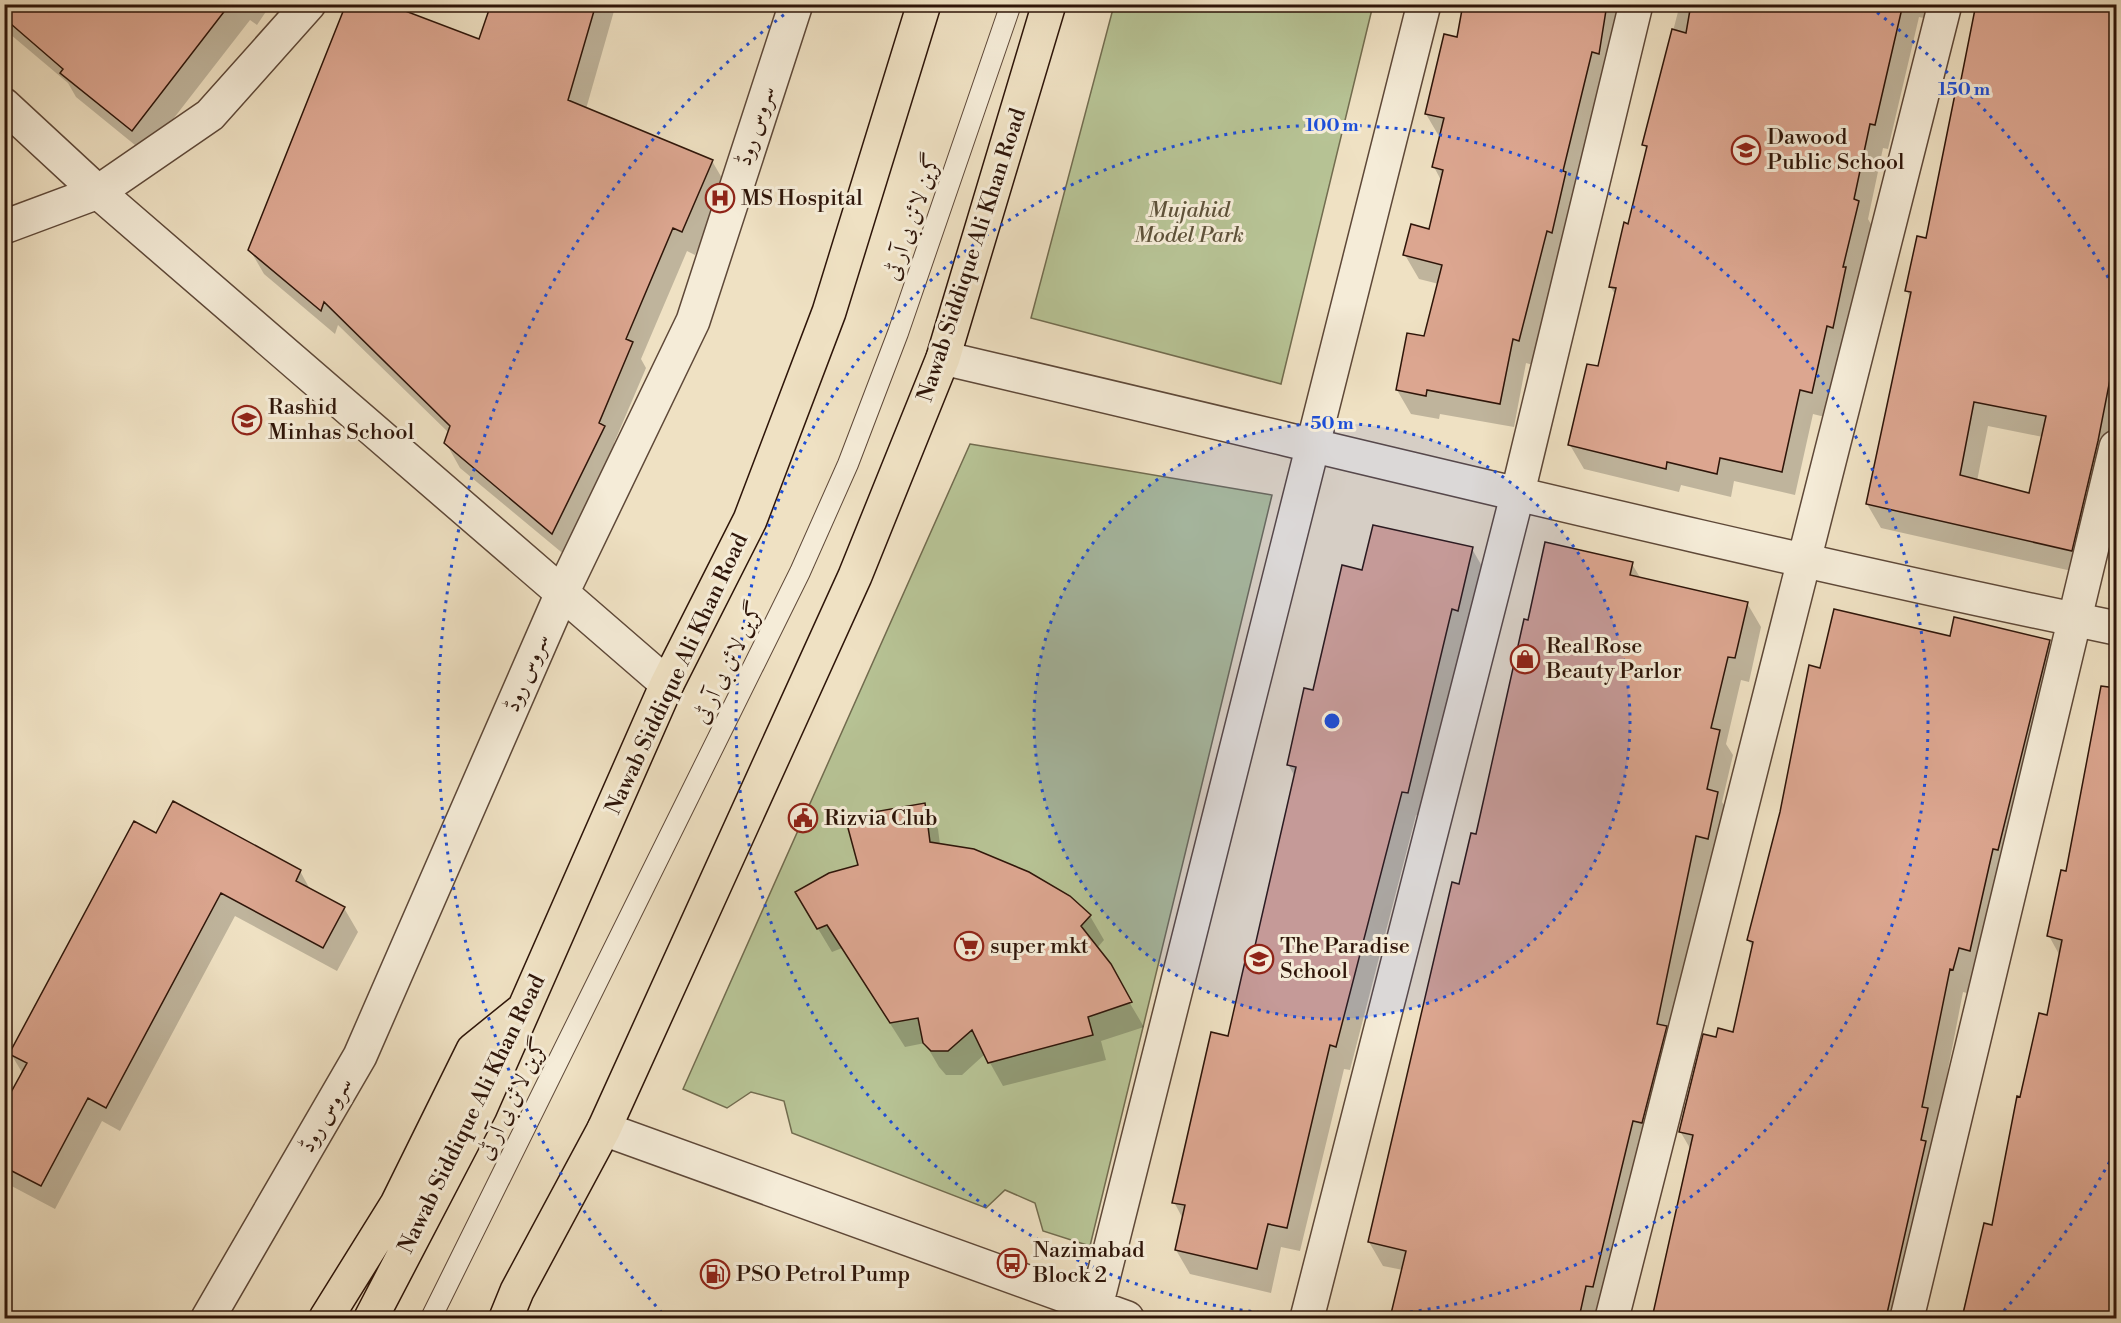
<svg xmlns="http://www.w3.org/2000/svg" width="2121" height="1323" viewBox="0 0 2121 1323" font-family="'Libre Bodoni',Amiri,serif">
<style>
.green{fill:#b7c395;stroke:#726c4f;stroke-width:1.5}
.shadow{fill:#0003;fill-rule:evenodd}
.building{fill:#dca690;stroke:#2e1509;stroke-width:1.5;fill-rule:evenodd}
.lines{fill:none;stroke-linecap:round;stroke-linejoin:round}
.service-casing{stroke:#5e4838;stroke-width:22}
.minor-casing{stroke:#5e4838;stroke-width:36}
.tertiary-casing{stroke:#5e4838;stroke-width:36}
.primary-casing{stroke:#2e1509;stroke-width:36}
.service{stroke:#f5ecd8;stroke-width:20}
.minor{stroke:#f5ecd8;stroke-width:33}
.tertiary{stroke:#f5ecd8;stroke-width:33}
.primary{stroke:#efe1c3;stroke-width:33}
.ring{fill:none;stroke:#1d4ed8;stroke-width:3;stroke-dasharray:3 6}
.labels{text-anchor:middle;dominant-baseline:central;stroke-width:6;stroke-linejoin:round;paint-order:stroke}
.street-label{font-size:22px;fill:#2e1509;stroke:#f5ecd8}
.poi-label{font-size:22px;fill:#2e1509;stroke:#f5ecd8;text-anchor:start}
.park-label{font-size:22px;font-style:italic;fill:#5e523a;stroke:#f5ecd8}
.centre{fill:#1d4ed8;stroke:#f5ecd8;stroke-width:3}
.ring-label{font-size:18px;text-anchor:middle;font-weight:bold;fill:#1d4ed8;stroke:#f5ecd8;stroke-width:6;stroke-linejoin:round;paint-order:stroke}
</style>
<rect width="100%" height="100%" fill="#efe1c3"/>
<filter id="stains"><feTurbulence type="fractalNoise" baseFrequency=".00333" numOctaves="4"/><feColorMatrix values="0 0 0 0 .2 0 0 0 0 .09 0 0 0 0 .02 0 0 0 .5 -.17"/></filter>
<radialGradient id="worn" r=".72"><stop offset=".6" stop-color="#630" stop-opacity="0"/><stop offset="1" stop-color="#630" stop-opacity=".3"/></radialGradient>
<path class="green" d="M1114 5H1373L1281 384 1031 318Z
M970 444 1272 495 1090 1246 1043 1231 1035 1203 1005 1190 986 1208 792 1133 784 1101 751 1092 727 1108 683 1089Z"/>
<path class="shadow" d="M4 4H271L257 25 250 20 146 154 76 97 68 83 4 29Z
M492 4H616L586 109 712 161 726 185 695 255 687 251 641 359 646 368 614 443 618 451 566 556 460 468 446 443 449 433 338 325 335 334 264 274 250 250 480 41Z
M1464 4H1628L1533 365 1526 363 1514 427 1440 414 1439 419 1411 414 1397 390 1425 338 1439 284 1419 279 1405 255 1430 231 1442 182 1434 167 1440 138 1426 114 1458 39Z
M1680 4H1931L1928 19 1919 17 1888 149 1883 148 1868 219 1872 226 1847 351 1840 350 1825 417 1813 414 1795 495 1734 481 1731 497 1681 485 1679 492 1584 469 1570 445 1599 368 1616 296 1610 286 1629 225 1647 150 1644 144Z
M2009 4H2116V441L2085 574 1881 528 1867 504 1911 299 1907 291 1927 240 1961 92ZM1988 426 2043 437 2030 494 1977 481Z
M4 171 10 182 4 188Z
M1472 549 1486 573 1422 817 1416 815 1350 1070 1344 1069 1300 1251 1281 1247 1271 1293 1190 1274 1176 1250 1183 1219 1174 1202 1253 960 1295 777 1288 764 1314 692 1364 571Z
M1632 564 1641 579 1747 603 1761 627 1749 682 1741 680 1726 744 1733 755 1722 802 1731 817 1721 862 1710 860 1598 1318H1392L1403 1270 1383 1266 1369 1242 1460 886 1477 836 1529 621Z
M1951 637 2049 641 2063 666 1983 974 1973 972 1967 993 1963 992 1937 1126 1904 1318H1652L1691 1150 1680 1131 1717 1039 1734 1034 1753 948 1748 940 1822 670Z
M2116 684V1318H1961L1985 1224 1993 1226 2021 1099 2048 1017 2060 956 2049 936 2106 745Z
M924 805 938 829 940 845 1090 916 1104 940 1097 948 1144 1027 1101 1041 1106 1060 1003 1086 985 1054 962 1075H946L939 1067 925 1043 905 1047 842 948 832 952 811 917Z
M157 836 300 871 311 891 344 908 358 932 337 971 235 916 120 1131 102 1121 55 1209 4 1182V1108L23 1074 11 1054Z"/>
<path class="building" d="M4 4H230L132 131 60 73 63 69 4 18Z
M346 4H387L479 39 491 4H596L568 100 713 160 682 232 673 228 626 339 633 342 599 423 605 426 552 534 444 443 450 426 324 302 321 311 248 250Z
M1463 4H1607L1599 54 1592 52 1563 171 1566 172 1552 233 1547 231 1519 341 1513 339 1500 404 1427 390 1426 396 1396 390 1407 333 1424 336 1442 265 1403 255 1411 224 1429 229 1443 170 1432 167 1444 118 1425 114 1444 34 1457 37Z
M1691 4H1903L1875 125 1870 124 1854 199 1859 201 1843 267H1846L1833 328 1827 326 1812 393 1800 390 1782 472 1720 458 1717 474 1667 462 1666 469 1568 445 1587 364 1598 366 1616 288 1609 287 1624 222 1628 224 1647 146 1642 145 1672 29 1686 33Z
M1976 4H2116V349L2098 441 2072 551 1866 504 1911 292 1905 291 1917 236 1926 238 1956 89 1959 90ZM1974 402 2046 416 2029 493 1960 475Z
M1373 525 1473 547 1458 611 1452 609 1408 793 1402 792 1336 1047 1330 1045 1287 1228 1268 1224 1257 1269 1175 1250 1185 1205 1172 1203 1211 1032 1228 1036 1246 957 1252 959 1296 767 1287 765 1304 688 1313 690 1342 565 1362 570Z
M1545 542 1633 562 1630 575 1748 602 1735 658 1728 657 1711 728 1720 730 1707 789 1718 792 1708 839 1696 836 1657 1024 1667 1026 1642 1123 1633 1121 1593 1287 1586 1286 1579 1318H1390L1406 1251 1368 1242 1452 882 1459 884 1471 833 1476 834 1524 619 1528 620Z
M1834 609 1950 636 1954 617 2050 640 1998 850 1993 849 1970 951 1959 948 1953 970 1950 969 1922 1107 1928 1108 1921 1140 1926 1141 1886 1318H1652L1693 1135 1679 1132 1703 1034 1716 1037 1718 1028 1733 1032 1753 942 1747 940 1780 812 1809 665 1820 668Z
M2101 686 2116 688V1318H1962L1984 1223 1992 1225 2017 1096 2020 1097 2039 1013 2047 1015 2062 940 2047 936 2061 870 2066 871Z
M173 801 301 870 296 881 345 907 323 948 221 893 106 1108 88 1098 41 1186 4 1167V1105L27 1063 9 1054 134 821 156 833Z
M925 803 930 842 974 849 1029 872 1070 896 1091 915 1081 926 1111 964 1132 1002 1088 1017 1093 1035 988 1063 972 1030 948 1051H931L923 1043 918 1018 890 1023 827 925 817 929 795 892 829 873 858 865 845 817Z"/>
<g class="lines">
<g class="service-casing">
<path id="service" d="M431 1318 800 572 848 464 898 333 1011 4"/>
</g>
<g class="minor-casing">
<path id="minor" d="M4 227 98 192 210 115 309 4
M562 593 667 684
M604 1129 1127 1318
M208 1318 360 1056 562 593 693 321 796 4
M1093 1318 1424 4
M1307 1318 1517 496 1636 4
M1612 1318 1945 4
M1907 1318 2116 447"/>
</g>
<g class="tertiary-casing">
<path id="tertiary" d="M4 105 98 192 562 593
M943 358C1334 449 1723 547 2116 628"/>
</g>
<g class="primary-casing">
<path id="primary" d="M326 1318 397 1204 473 1050 520 1012
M371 1318 480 1109 667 684 750 520 829 312 924 4
M506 1318 517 1291 604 1129 855 576 943 358 1049 4"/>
</g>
<use href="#service" class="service"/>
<use href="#minor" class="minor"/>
<use href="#tertiary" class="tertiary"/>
<use href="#primary" class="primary"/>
</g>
<circle cx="1332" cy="721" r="298" fill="#1d4ed8" fill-opacity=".12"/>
<g class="ring">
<circle cx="1332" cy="721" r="298"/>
<circle cx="1332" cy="721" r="596"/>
<path d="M2114 1154A894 894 0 0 1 2002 1313M662 1313A894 894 0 0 1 794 7M1870 7A894 894 0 0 1 2114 288"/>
</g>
<defs>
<g id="school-ring" transform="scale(1.5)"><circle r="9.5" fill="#f5ecd8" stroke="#8f2418" stroke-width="1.5"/><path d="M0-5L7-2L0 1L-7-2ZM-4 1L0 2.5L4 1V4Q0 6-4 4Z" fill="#8f2418"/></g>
<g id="hospital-ring" transform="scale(1.5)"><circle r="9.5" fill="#f5ecd8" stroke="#8f2418" stroke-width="1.5"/><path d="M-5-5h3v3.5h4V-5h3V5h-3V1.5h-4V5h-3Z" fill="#8f2418"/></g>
<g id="shop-ring" transform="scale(1.5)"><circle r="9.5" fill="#f5ecd8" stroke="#8f2418" stroke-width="1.5"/><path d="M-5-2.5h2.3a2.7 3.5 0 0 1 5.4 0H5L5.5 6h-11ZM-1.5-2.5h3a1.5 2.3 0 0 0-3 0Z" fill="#8f2418"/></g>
<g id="civic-ring" transform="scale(1.5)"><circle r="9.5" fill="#f5ecd8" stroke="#8f2418" stroke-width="1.5"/><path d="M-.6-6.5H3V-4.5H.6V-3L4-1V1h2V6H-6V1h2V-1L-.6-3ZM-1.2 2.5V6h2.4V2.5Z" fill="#8f2418"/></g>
<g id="supermarket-ring" transform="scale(1.5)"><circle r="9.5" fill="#f5ecd8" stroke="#8f2418" stroke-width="1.5"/><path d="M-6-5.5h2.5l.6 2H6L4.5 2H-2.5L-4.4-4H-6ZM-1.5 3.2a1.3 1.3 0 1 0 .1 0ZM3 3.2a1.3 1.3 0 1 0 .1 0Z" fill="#8f2418"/></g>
<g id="bus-ring" transform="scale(1.5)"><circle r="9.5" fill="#f5ecd8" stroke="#8f2418" stroke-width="1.5"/><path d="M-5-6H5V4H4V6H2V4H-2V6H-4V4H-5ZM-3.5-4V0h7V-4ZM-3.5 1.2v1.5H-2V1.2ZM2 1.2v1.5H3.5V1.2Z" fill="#8f2418"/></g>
<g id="fuel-ring" transform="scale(1.5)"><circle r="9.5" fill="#f5ecd8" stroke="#8f2418" stroke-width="1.5"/><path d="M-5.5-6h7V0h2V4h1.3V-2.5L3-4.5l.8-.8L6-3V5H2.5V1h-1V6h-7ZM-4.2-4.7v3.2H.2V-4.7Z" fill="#8f2418"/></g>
</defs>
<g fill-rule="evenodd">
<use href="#school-ring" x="1746" y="150"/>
<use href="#hospital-ring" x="720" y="198"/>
<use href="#school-ring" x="247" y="420"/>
<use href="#shop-ring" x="1525" y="659"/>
<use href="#civic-ring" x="803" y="818"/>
<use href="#supermarket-ring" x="969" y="946"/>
<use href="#school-ring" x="1259" y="959"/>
<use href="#bus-ring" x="1012" y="1263"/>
<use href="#fuel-ring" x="715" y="1274"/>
</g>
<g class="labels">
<g class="street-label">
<text transform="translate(756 126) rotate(-72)">سروس روڈ</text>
<text transform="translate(913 217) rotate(-71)">گرین لائن بی آر ٹی</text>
<text transform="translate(972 255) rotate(-72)">Nawab Siddique Ali Khan Road</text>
<text transform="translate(729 663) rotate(-64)">گرین لائن بی آر ٹی</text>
<text transform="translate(527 673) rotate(-67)">سروس روڈ</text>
<text transform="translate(677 674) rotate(-65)">Nawab Siddique Ali Khan Road</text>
<text transform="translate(513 1099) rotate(-64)">گرین لائن بی آر ٹی</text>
<text transform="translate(472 1114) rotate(-64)">Nawab Siddique Ali Khan Road</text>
<text transform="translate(326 1115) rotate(-60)">سروس روڈ</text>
</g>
<g class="poi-label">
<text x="1767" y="137">Dawood<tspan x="1767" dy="25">Public School</tspan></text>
<text x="741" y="198">MS Hospital</text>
<text x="268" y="407">Rashid<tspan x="268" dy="25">Minhas School</tspan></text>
<text x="1546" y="646">Real Rose<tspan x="1546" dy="25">Beauty Parlor</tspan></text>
<text x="824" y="818">Rizvia Club</text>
<text x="990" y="946">super mkt</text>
<text x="1280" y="946">The Paradise<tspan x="1280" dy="25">School</tspan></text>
<text x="1033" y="1250">Nazimabad<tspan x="1033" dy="25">Block 2</tspan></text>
<text x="736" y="1274">PSO Petrol Pump</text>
</g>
<g class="park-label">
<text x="1189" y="210">Mujahid<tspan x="1189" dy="25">Model Park</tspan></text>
</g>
</g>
<circle cx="1332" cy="721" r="9" class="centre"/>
<g class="ring-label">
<text x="1964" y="95">150 m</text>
<text x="1332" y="131">100 m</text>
<text x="1332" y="429">50 m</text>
</g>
<rect width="2121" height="1323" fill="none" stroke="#efe1c3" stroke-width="24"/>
<rect x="6" y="6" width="2109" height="1311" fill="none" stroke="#2e1509" stroke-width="3"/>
<rect x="12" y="12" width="2097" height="1299" fill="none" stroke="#2e1509" stroke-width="1.5"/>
<rect width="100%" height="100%" filter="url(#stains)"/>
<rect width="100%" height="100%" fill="url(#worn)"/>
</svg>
